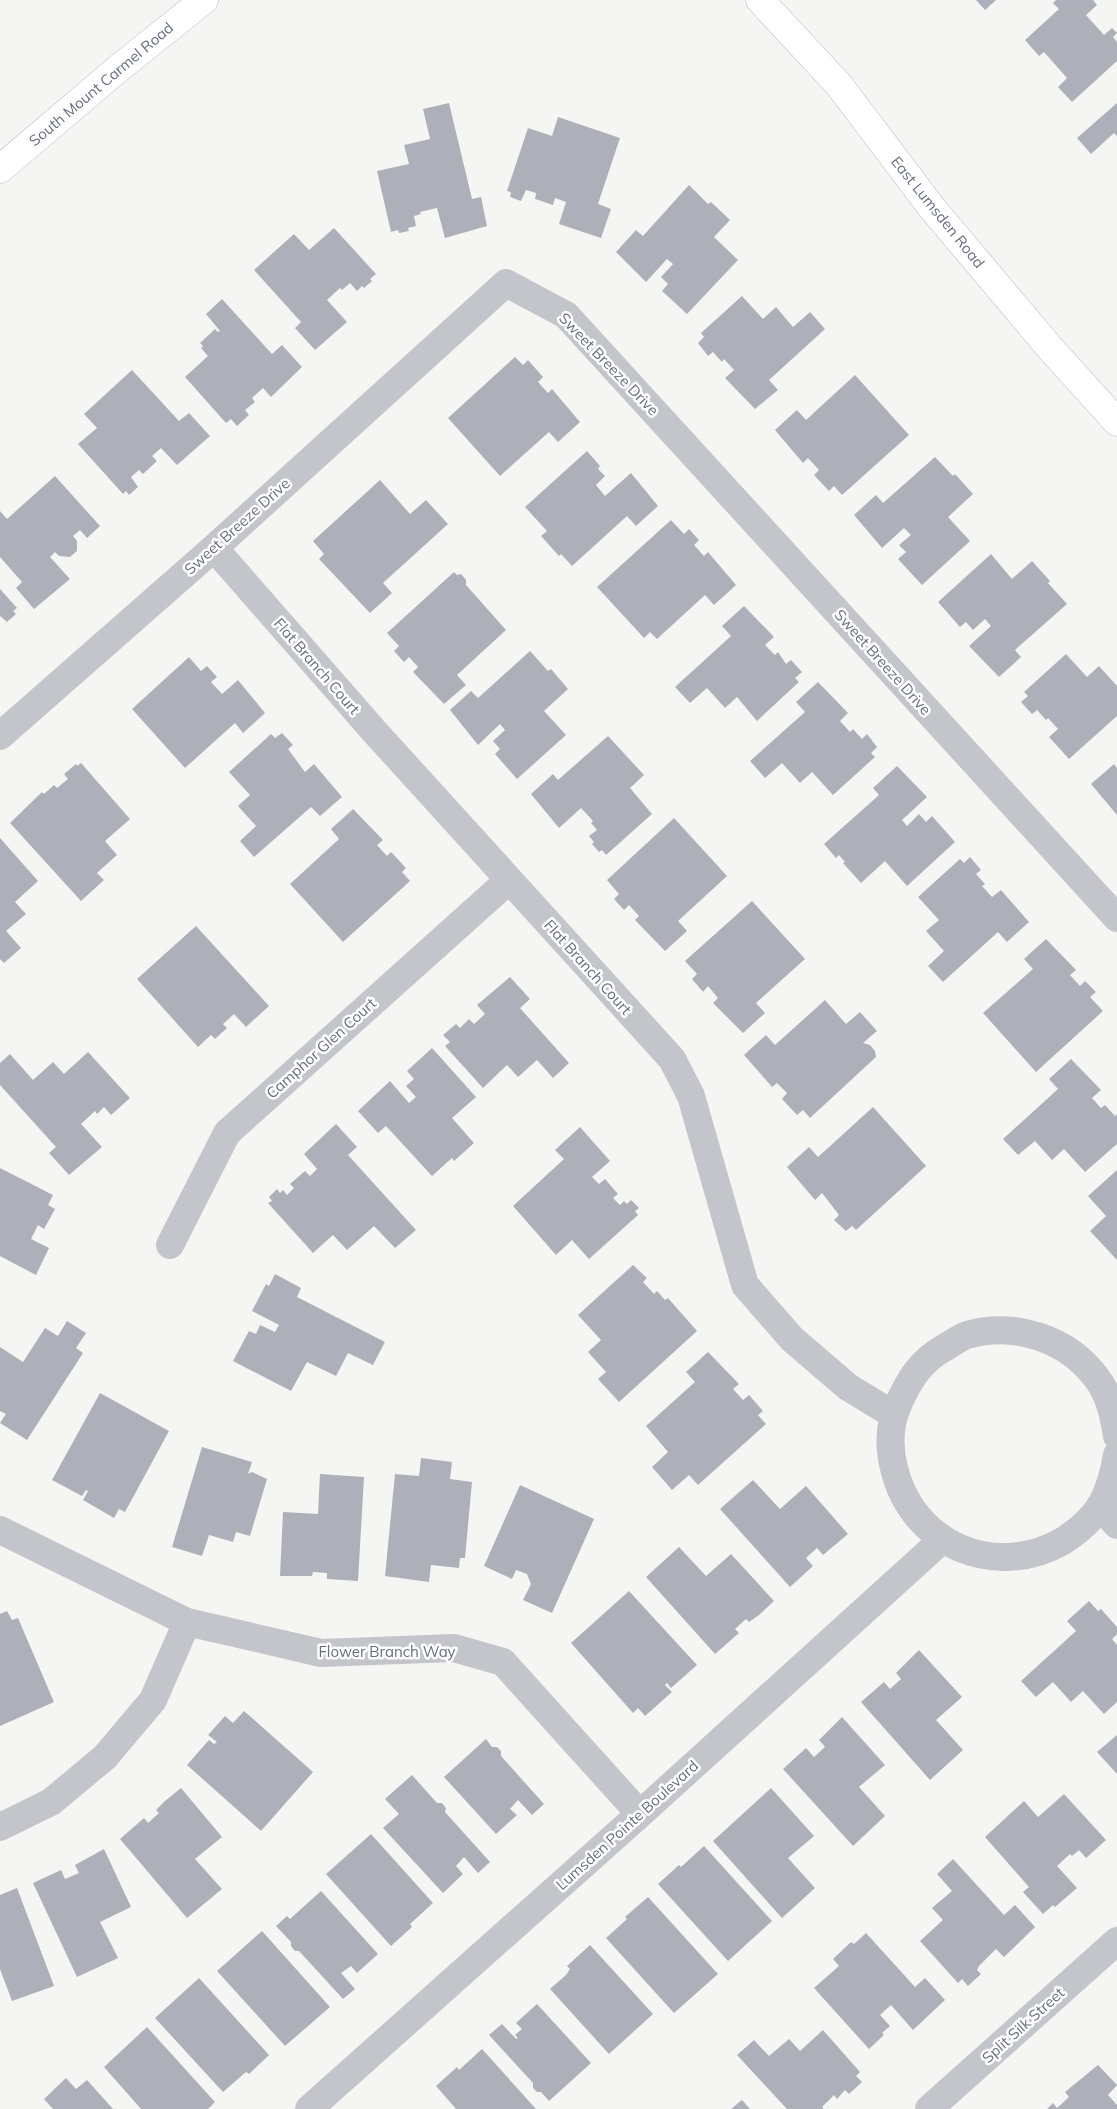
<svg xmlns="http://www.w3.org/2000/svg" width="1117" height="2109" viewBox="0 0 1117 2109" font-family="Mulish,sans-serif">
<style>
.building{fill:#adb0b8}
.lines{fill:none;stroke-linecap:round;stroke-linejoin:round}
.secondary-casing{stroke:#b6b8be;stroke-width:29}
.street{stroke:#c4c5ca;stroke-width:28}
.secondary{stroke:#fff;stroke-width:28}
.labels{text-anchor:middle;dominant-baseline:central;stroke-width:5;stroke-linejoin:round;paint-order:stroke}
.street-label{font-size:15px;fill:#676e81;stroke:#fff}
</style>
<rect width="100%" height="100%" fill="#f5f6f3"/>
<path class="building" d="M976 0H996L985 10Z
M1056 0H1093L1097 5 1086 15 1104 35 1112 28 1117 33 1113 37 1117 42V61L1072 102 1058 87 1067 78 1044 52 1039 56 1025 40 1059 9 1053 3Z
M449 103 472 199 481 197 487 226 445 238 437 208 420 212 421 214 414 216 416 226 408 228 409 231 399 233 398 230 391 232 377 171 409 164 404 145 430 139 423 109Z
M1117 103V136L1114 133 1091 154 1077 138Z
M558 117 620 138 598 204 611 209 601 238 559 224 566 202 555 198 553 205 535 199 536 193 526 190 521 201 510 197 511 192 507 191 528 128 552 136Z
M689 185 708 204 711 202 730 220 714 237 738 260 687 314 662 291 668 284 661 277 673 264 667 259 646 282 616 252 636 230 643 236Z
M334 228 376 274 370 279 372 281 364 288 362 286 357 291 350 283 342 290 340 288 327 300 347 322 315 350 295 328 301 322 254 270 294 234 309 250Z
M742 296 763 319 776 307 793 327 810 312 825 329 769 380 778 390 755 409 725 378 734 370 724 359 722 362 713 352 708 356 698 343 704 337 701 333Z
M222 299 272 354 282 345 302 367 271 397 263 388 252 398 255 402 245 410 249 415 237 426 231 419 226 423 185 377 208 356 201 348 203 346 200 343 215 329 218 332 220 331 206 314Z
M515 357 523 365 528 360 543 377 538 382 548 393 552 389 580 422 558 442 549 432 500 476 448 418Z
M132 370 179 421 189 413 210 436 177 465 161 448 152 456 157 461 143 474 139 470 131 477 138 487 129 495 126 491 123 494 78 444 97 428 84 414Z
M855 375 909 435 842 495 834 486 829 491 814 475 819 470 808 458 803 463 775 430 797 410 806 420Z
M587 451 600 466 598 469 605 476 596 485 605 496 631 473 658 506 636 526 627 516 572 566 561 554 559 556 541 536 547 531 525 507Z
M935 457 953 476 955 474 973 494 948 517 970 541 922 585 898 559 906 552 899 545 911 535 904 528 882 548 854 515 876 495 883 503Z
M55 476 100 526 87 538 80 530 73 536 77 541V551L70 557 59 556 55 552 50 557 70 579 34 609 16 588 22 582 0 557V511L7 519Z
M380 480 410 514 426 500 448 524 383 583 392 593 370 613 319 559 324 554 313 541Z
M671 520 684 534 689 529 699 540 694 545 704 556 708 552 736 585 714 605 705 595 657 639 650 632 644 638 597 587Z
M991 554 1012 579 1032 561 1050 581 1048 583 1067 604 1015 650 1021 657 999 677 969 646 991 626 985 619 973 630 966 622 960 627 938 602Z
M454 572 457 575 461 574 466 580V585L506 630 457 675 466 685 444 704 413 672 418 667 409 657 404 662 394 651 399 646 387 633Z
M0 589 17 608 13 611 16 614 7 622 0 616Z
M744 606 774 637 765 645 775 655 778 652 786 664 791 660 802 672 795 678 799 682 757 721 737 697 725 708 707 688 690 703 675 687 731 636 722 626Z
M530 651 548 671 551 669 568 689 544 711 566 735 517 779 495 754 500 749 493 741 505 730 500 724 478 745 450 710 471 691 478 698Z
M1066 654 1087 677 1099 666 1117 686V716L1069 759 1049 737 1058 729 1048 718 1046 720 1037 710 1032 714 1021 702 1028 696 1024 692Z
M189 657 201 671 207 666 217 677 211 682 222 694 238 680 265 713 243 733 235 723 185 768 132 709Z
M818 682 848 713 840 721 850 732 853 729 862 739 867 734 877 747 871 753 875 757 833 795 812 772 800 783 782 763 765 778 750 761 805 712 796 702Z
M282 733 293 745 288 749 305 772 314 764 342 797 320 816 311 807 254 857 240 841 256 826 238 806 250 795 229 772 271 734 275 738Z
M608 736 644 775 630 788 652 814 606 855 602 850 599 852 592 844 594 842 589 836 597 830 591 823 593 821 581 808 559 828 531 794 553 774 558 780Z
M81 763 130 819 105 841 117 855 97 873 104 880 81 901 10 823 42 792 44 794 54 785 57 788 68 779 64 774 76 764 77 766Z
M1114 764 1117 768V815L1091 784Z
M897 766 927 797 902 820 907 826 919 814 926 822 932 816 955 842 907 886 885 861 861 883 843 863 845 862 839 855 836 858 824 844 879 795 873 788Z
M353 809 383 840 377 845 387 856 391 852 406 868 402 872 410 881 343 942 290 884 339 839 331 829Z
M674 818 727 876 678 921 687 931 665 951 635 920 639 916 629 905 624 910 614 899 619 894 607 880Z
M0 838 38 881 15 902 26 914 6 931 21 948 4 963 0 959Z
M970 857 981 870 976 874 985 884 982 886 992 897 1001 890 1029 922 1007 942 998 932 943 982 928 966 944 951 926 931 939 920 918 897 960 859 964 863Z
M752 901 805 959 756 1003 765 1013 743 1033 713 1003 718 998 708 986 703 992 692 979 697 974 685 961Z
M196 926 269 1006 246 1027 234 1014 223 1024 227 1028 215 1039 211 1035 198 1047 137 979Z
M1046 939 1076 970 1070 975 1080 986 1085 981 1096 992 1090 997 1103 1011 1036 1072 983 1013 1033 969 1024 959Z
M510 977 530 999 520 1008 569 1063 553 1078 537 1060 518 1077 507 1065 483 1088 445 1046 450 1042 443 1035 456 1024 460 1028 469 1019 474 1024 485 1014 477 1005Z
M825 1000 846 1024 860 1012 877 1031 863 1043 870 1045 875 1051 876 1057 810 1118 803 1110 797 1115 782 1099 787 1093 777 1083 772 1087 744 1055 766 1035 775 1045Z
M432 1048 476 1097 452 1118 474 1143 454 1161 452 1158 432 1176 386 1126 378 1133 358 1111 390 1081 409 1103 416 1097 406 1086 414 1079 407 1071Z
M88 1052 130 1098 111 1115 104 1107 97 1114 95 1111 81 1124 102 1147 69 1175 49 1153 56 1147 0 1085V1063L10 1054 33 1080 53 1062 64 1074Z
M1071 1059 1101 1090 1092 1098 1101 1108 1105 1105 1115 1116 1117 1114V1144L1085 1172 1064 1149 1052 1160 1035 1141 1018 1155 1003 1139 1058 1089 1049 1079Z
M873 1107 926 1166 856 1230 852 1226 846 1231 834 1220 839 1215 822 1193 815 1200 787 1167 809 1147 818 1157Z
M336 1124 357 1147 348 1155 416 1230 395 1248 374 1226 347 1250 333 1235 313 1253 268 1203 272 1201 269 1197 277 1189 280 1193 283 1190 287 1195 294 1188 290 1184 305 1171 310 1176 317 1169 304 1154Z
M580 1127 610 1161 592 1177 599 1184 605 1179 618 1194 613 1198 620 1205 624 1201 627 1204 631 1200 639 1208 635 1211 638 1215 589 1259 572 1240 556 1255 513 1206 564 1159 555 1150Z
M0 1168 53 1195 48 1205 55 1209 44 1229 38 1225 31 1239 49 1248 36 1275 0 1256Z
M1117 1170V1260L1090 1231 1106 1216 1088 1196Z
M633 1265 647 1278 643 1282 654 1294 657 1291 665 1300 668 1298 697 1331 619 1402 598 1379 606 1372 588 1352 601 1340 578 1315Z
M275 1274 301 1288 297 1297 385 1342 373 1365 348 1353 336 1376 307 1362 291 1391 233 1361 249 1331 256 1334 260 1325 275 1332 279 1325 252 1311 266 1284 269 1286Z
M67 1321 86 1333 76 1348 83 1353 27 1440 0 1423 6 1414 0 1411V1347L23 1362 45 1328 58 1336Z
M708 1352 739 1384 733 1389 743 1400 749 1395 763 1411 758 1415 766 1424 698 1485 689 1475 672 1490 652 1467 668 1452 646 1426 695 1382 686 1372Z
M100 1393 169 1431 125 1512 119 1509 114 1518 83 1500 88 1491 86 1490 82 1496 52 1480Z
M202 1447 252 1462 248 1474 252 1472 267 1479 250 1536 236 1532 233 1542 209 1535 202 1556 172 1547Z
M421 1458 452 1462 450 1479 472 1482 465 1558H460L459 1568 431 1565 429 1582 385 1576 395 1474 419 1476Z
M320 1474 364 1477 358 1581 327 1579V1573L313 1572 312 1576H280L283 1512 318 1514Z
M753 1480 780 1509 806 1486 848 1534 823 1555 817 1548 806 1558 813 1566 790 1587 720 1509Z
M520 1485 594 1519 552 1613 523 1600 531 1584 527 1574 516 1570 512 1579 484 1566Z
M679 1547 706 1576 731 1554 774 1601 759 1615 749 1622 746 1619 735 1629 739 1633 715 1654 646 1577Z
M629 1591 697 1665 671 1688 667 1683 665 1685 672 1692 645 1716 638 1708 633 1713 571 1643Z
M1089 1601 1098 1611 1101 1609 1117 1627V1634L1112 1639 1117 1645V1702L1104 1714 1083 1691 1071 1702 1053 1682 1036 1697 1021 1681 1076 1631 1067 1621Z
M7 1611 12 1620 18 1618 54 1702 0 1726V1614Z
M919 1650 962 1697 936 1720 963 1750 930 1780 861 1702 884 1682 890 1689 901 1679 896 1673Z
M244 1711 313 1772 261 1831 187 1765 209 1740 214 1744 217 1742 208 1735 225 1716 233 1723Z
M842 1717 885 1765 859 1787 885 1816 853 1846 783 1769 806 1748 814 1757 825 1747 819 1740Z
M1117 1735V1774L1097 1752Z
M486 1739 492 1747H497L501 1751V1756L544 1804 532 1815 518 1800 510 1809 517 1815 496 1834 444 1777Z
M412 1775 437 1803H442L446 1808 445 1812 490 1862 478 1873 464 1857 456 1866 463 1874 443 1893 383 1828 399 1814 385 1799Z
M181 1788 222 1837 195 1859 222 1889 187 1918 120 1839 144 1818 148 1823 159 1813 156 1810 165 1801Z
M771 1788 814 1836 788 1858 815 1888 782 1918 713 1841Z
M1064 1794 1106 1840 1086 1858 1079 1850 1072 1856 1070 1854 1057 1866 1077 1888 1055 1907 1053 1905 1043 1914 1023 1892 1029 1887 985 1837 1024 1801 1038 1817Z
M371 1834 433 1903 410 1924 412 1927 391 1946 326 1874Z
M704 1846 772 1921 728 1961 658 1884 679 1865 681 1867Z
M104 1849 131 1907 100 1922 118 1958 77 1977 33 1883 61 1870 65 1879 79 1873 75 1865Z
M953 1859 1004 1915 1015 1905 1035 1927 1004 1957 996 1949 979 1966 977 1970 981 1974 968 1986 962 1979 958 1983 920 1941 943 1920 932 1908 952 1891 937 1874Z
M17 1888 54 1986 12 2001 0 1969V1895Z
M321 1891 378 1954 357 1973 351 1966 341 1973 355 1989 343 1999 299 1951H295L291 1946V1942L276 1926 287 1916 290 1919Z
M648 1897 718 1974 674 2013 606 1938 627 1919 625 1917Z
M262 1931 330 2007 285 2046 217 1971Z
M866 1933 915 1987 925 1978 945 2000 913 2030 891 2005 880 2015 890 2026 882 2033 884 2035 869 2049 814 1988 839 1966 833 1959 851 1942 854 1944Z
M590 1945 653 2014 609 2054 550 1989 566 1975 570 1969 567 1966Z
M199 1978 269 2055 249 2074 246 2072 223 2092 155 2018Z
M537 2004 591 2063 549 2101 541 2092H537L533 2088V2083L489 2035 502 2024 516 2039 518 2038 515 2035 522 2029 516 2023Z
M147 2027 215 2102 208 2109H141L104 2067Z
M823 2030 860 2072 856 2076 862 2082 849 2094 845 2090 837 2099 834 2095 822 2107 824 2109H787L737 2055 754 2040 769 2056 789 2039 800 2051Z
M482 2049 536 2109H456L436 2086 457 2067 459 2070Z
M1098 2065 1117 2085 1108 2095 1117 2105V2109H1047L1053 2103 1057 2108 1069 2097 1065 2092Z
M66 2078 76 2089 87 2080 113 2109H53L44 2099Z
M742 2100 750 2109H731Z"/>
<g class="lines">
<g class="secondary-casing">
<path id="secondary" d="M760 0 839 85 932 208 1050 348 1117 422
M0 169 119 68 204 0"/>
</g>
<path class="street" d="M214 548 374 731 672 1059 691 1096 745 1285 792 1339 848 1387 894 1415
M0 736 214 548 506 283 566 315 1117 918
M170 1245 227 1133 509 880
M1117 1436C1114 1417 1110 1396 1098 1380 1069 1339 1015 1321 967 1335 959 1338 951 1344 944 1348 920 1361 908 1382 898 1405 889 1425 889 1448 894 1468 912 1545 995 1580 1063 1541 1077 1532 1092 1519 1101 1505 1110 1489 1114 1473 1117 1455
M1100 1506 1117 1525
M0 1530 187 1622 321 1653 454 1648 503 1662 640 1814
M0 1827 51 1802 105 1757 153 1700 187 1622
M309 2109 640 1814 942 1540
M929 2109 1117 1941"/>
<use href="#secondary" class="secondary"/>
</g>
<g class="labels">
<g class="street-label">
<text transform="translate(101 84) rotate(-40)">South Mount Carmel Road</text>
<text transform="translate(938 212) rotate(51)">East Lumsden Road</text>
<text transform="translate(609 364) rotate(46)">Sweet Breeze Drive</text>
<text transform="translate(237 526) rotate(-42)">Sweet Breeze Drive</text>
<text transform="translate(883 662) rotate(48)">Sweet Breeze Drive</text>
<text transform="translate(317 666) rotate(49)">Flat Branch Court</text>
<text transform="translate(588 967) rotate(48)">Flat Branch Court</text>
<text transform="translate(321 1048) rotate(-42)">Camphor Glen Court</text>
<text x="387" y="1651">Flower Branch Way</text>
<text transform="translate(627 1825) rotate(-42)">Lumsden Pointe Boulevard</text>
<text transform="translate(1023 2025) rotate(-42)">Split Silk Street</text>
</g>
</g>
</svg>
